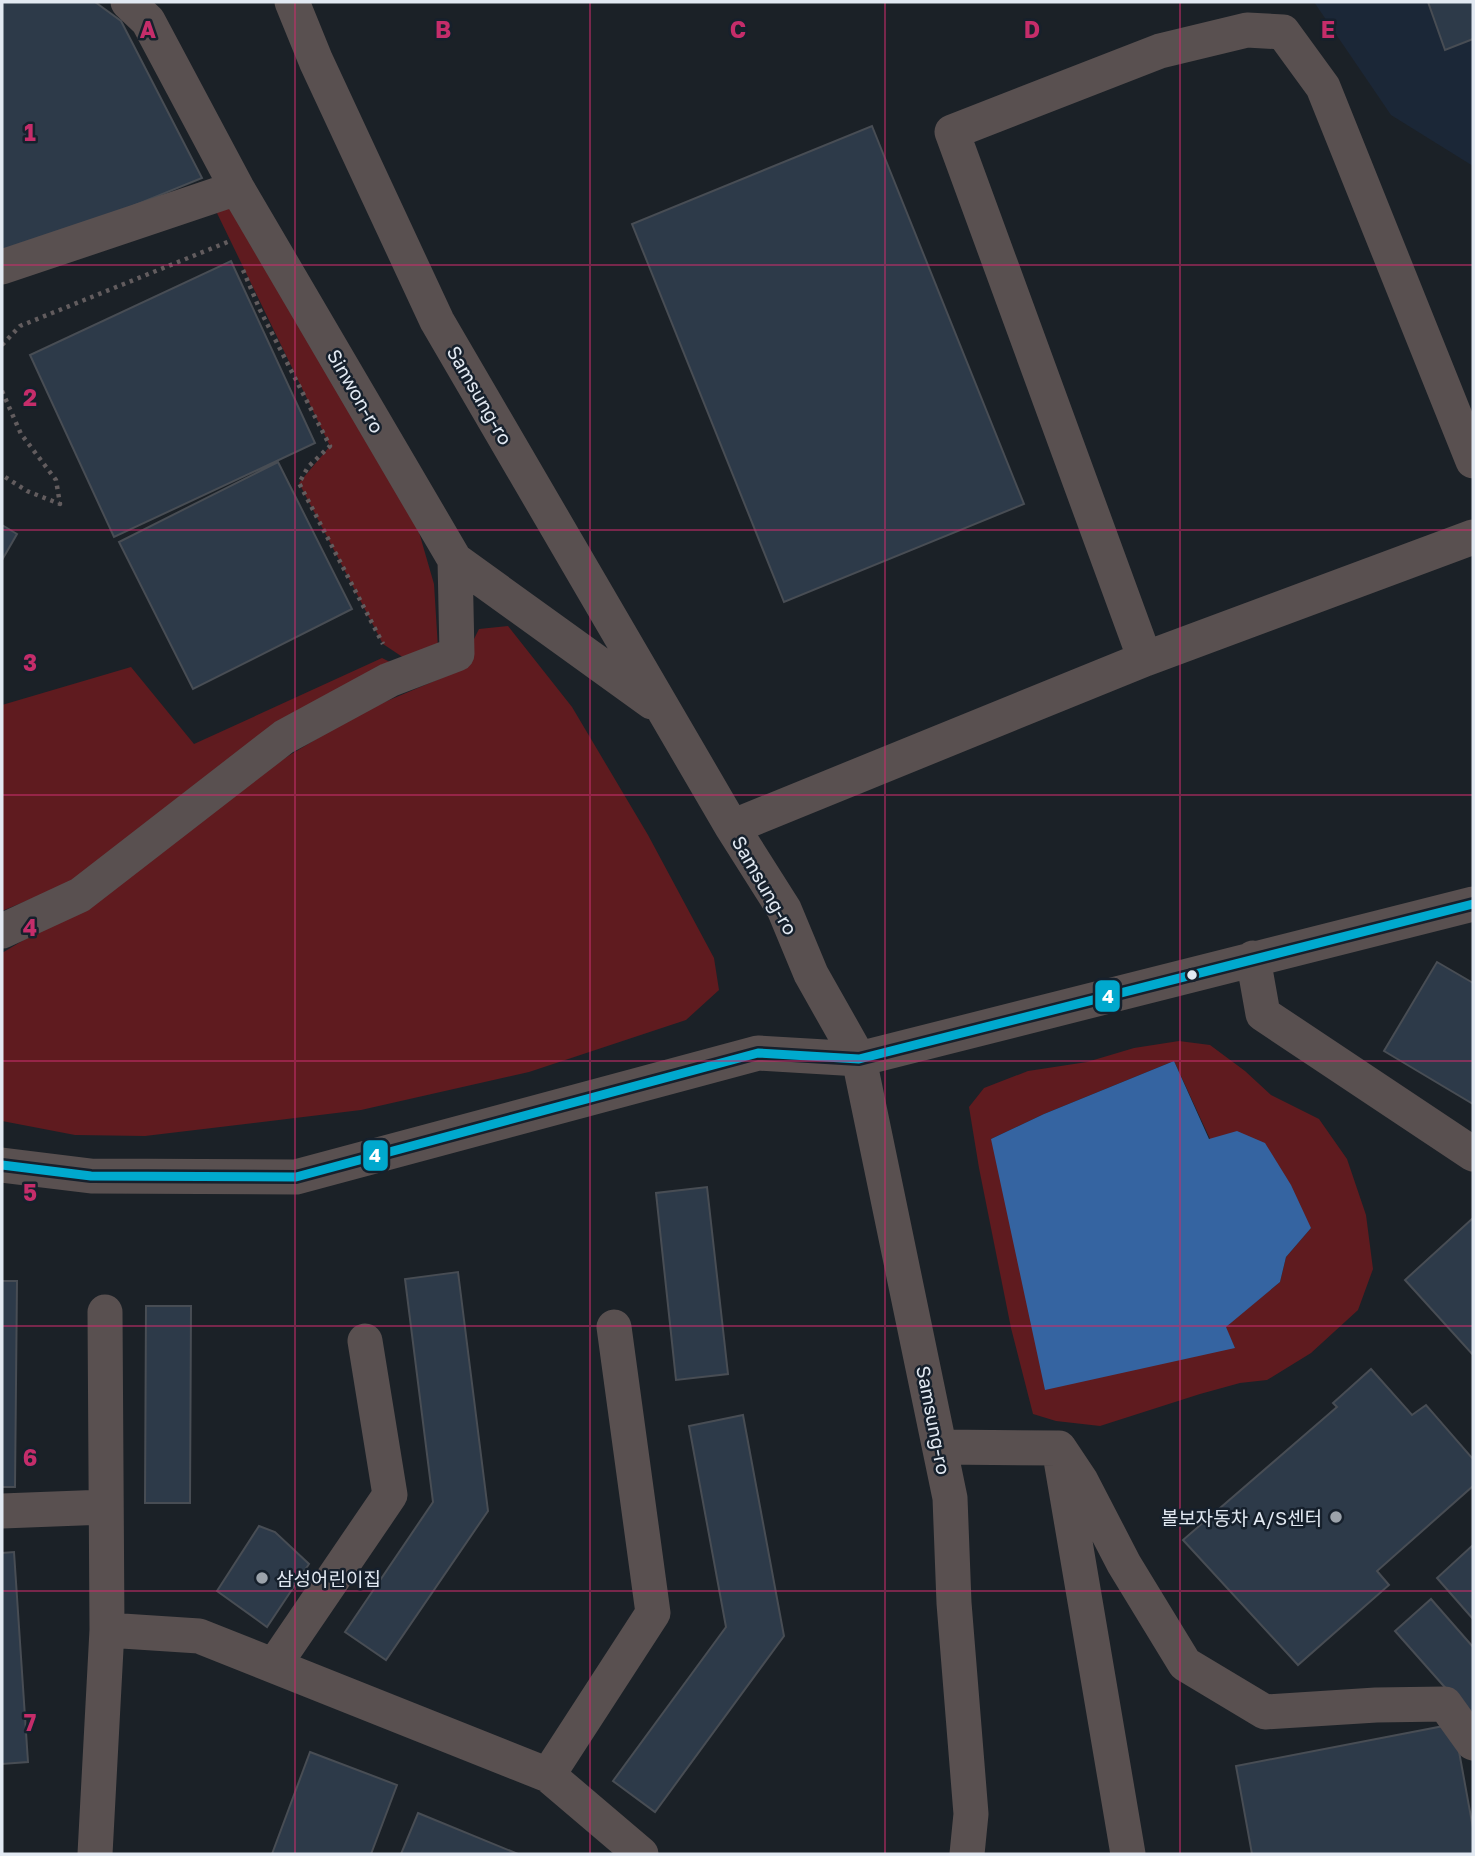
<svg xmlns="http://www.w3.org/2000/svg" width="1475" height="1856" viewBox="0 0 1475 1856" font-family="'Golos Text','Noto Sans KR',sans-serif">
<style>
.built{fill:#1b2737}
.green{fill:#5f1b1f;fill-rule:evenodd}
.water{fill:#3564a1}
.building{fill:#2d3a49;stroke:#484d54;stroke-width:2}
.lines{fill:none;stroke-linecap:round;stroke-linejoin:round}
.path{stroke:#625c5e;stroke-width:4.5;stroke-dasharray:3.5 5;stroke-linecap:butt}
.minor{stroke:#595050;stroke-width:35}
.bus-1-casing{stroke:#16202c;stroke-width:14}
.bus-1{stroke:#00a9ce;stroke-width:9}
.grid{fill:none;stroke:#c52d6a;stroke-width:2;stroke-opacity:0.55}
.bus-dot{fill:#e2e9f2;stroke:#16202c;stroke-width:2.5}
.poi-dot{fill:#9ca3ab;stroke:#16202c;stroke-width:2.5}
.labels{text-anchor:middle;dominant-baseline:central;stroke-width:5;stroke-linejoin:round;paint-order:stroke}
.street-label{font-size:19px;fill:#e2e9f2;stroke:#16202c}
.poi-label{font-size:19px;fill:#e2e9f2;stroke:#16202c;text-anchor:end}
.grid-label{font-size:23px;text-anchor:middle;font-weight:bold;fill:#c52d6a;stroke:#16202c;stroke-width:5;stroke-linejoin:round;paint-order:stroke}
.line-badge{stroke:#16202c;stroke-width:2.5}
.badge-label{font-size:19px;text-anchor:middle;font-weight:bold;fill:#fff}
</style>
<rect width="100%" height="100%" fill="#1b2127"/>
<path class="built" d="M1314 2H1473V166L1391 115Z"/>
<path class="green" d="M242 198 410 501 434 584 438 648 419 668 383 644 299 483 330 446 216 211Z
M508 626 572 707 648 835 714 958 719 990 686 1020 529 1072 361 1110 145 1136 75 1135 2 1121V953L111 888 275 764 361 712 458 671 479 629Z
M382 658 396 665 77 880 2 911V705L131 667 194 744Z
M1179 1041 1210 1045 1245 1071 1271 1095 1319 1119 1347 1159 1366 1215 1373 1269 1358 1310 1311 1353 1267 1380 1240 1383 1200 1394 1100 1426 1056 1421 1033 1414 1011 1328 979 1168 969 1107 984 1088 1028 1071 1087 1062 1134 1048ZM1174 1061 1210 1139 1311 1228 1286 1257 1280 1282 1225 1327 1235 1348 991 1139 1044 1114Z"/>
<path class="water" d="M1174 1061 1209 1139 1237 1131 1265 1143 1291 1185 1311 1228 1286 1257 1280 1282 1226 1327 1235 1348 1045 1390 991 1139 1044 1114Z"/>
<path class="building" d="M2 2H95L121 21 202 178 7 257 2 252Z
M1428 2H1473V39L1445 50Z
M872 126 1024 504 784 602 632 224Z
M231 261 315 443 114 537 30 355Z
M278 462 352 609 193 689 119 542Z
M2 525 17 534 2 560Z
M1437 962 1473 983V1104L1384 1051Z
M707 1187 728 1374 676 1380 656 1193Z
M1473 1218V1355L1405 1280Z
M458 1272 488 1511 386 1660 345 1632 433 1502 405 1279Z
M2 1281H17L15 1487H2Z
M146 1306H191L190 1503H145Z
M1371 1369 1412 1415 1426 1405 1473 1459V1486L1377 1571 1389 1585 1298 1665 1183 1540 1337 1407 1333 1403Z
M743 1415 784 1636 655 1812 613 1781 726 1627 689 1426Z
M259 1526 275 1532 309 1564 267 1627 217 1591Z
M1473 1545V1619L1437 1578Z
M14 1552 28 1762 2 1764V1553Z
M1431 1599 1473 1647V1719L1395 1631Z
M1454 1724 1473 1828V1854H1252L1236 1766Z
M310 1752 397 1785 371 1854H272Z
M418 1813 518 1854H401Z"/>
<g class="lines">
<path class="path" d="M243 270 260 310 330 446 308 467 299 483 383 644
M2 345 20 326 230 241
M2 391 21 434 56 480 60 504 27 491 2 475"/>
<path class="minor" d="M128 2 148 21 237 188 455 560 652 702
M292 2 316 61 437 321 732 827 784 909 811 974 859 1059 950 1498 954 1603 971 1814 967 1854
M2 267 237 188
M1145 659 952 132 1160 51 1247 30 1283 32 1323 87 1473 461
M732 827 1145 659 1473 537
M2 931 80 895 284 737 389 680 457 654 455 560
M1253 958 1263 1014 1473 1154
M2 1165 91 1176 296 1177 758 1053 859 1059 1473 904
M941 1447 1059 1448 1128 1854
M1059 1448 1081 1481 1124 1564 1185 1664 1265 1712 1376 1705 1445 1704 1473 1743
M2 1511 106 1507
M107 1630 199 1636 548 1775 641 1854
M275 1664 390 1495 365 1341
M548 1775 653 1613 614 1327
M95 1854 107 1630 105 1312"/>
<g class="bus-1-casing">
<path id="bus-1" d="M2 1165 91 1176 296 1177 758 1053 859 1059 1473 904"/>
</g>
<use href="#bus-1" class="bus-1"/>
</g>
<path class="grid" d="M295 2V1854M590 2V1854M885 2V1854M1180 2V1854M2 265H1473M2 530H1473M2 795H1473M2 1061H1473M2 1326H1473M2 1591H1473"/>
<circle class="bus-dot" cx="1192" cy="975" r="6"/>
<g class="poi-dot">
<circle cx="1336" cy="1517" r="7"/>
<circle cx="262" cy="1578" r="7"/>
</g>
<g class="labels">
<g class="street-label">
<text transform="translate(356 391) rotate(60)">Sinwon-ro</text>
<text transform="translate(480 395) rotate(60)">Samsung-ro</text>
<text transform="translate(765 885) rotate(60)">Samsung-ro</text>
<text transform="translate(934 1420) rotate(79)">Samsung-ro</text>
</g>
<g class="poi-label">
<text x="1322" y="1517">볼보자동차 A/S센터</text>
<text x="276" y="1578" text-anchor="start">삼성어린이집</text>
</g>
</g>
<g class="grid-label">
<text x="148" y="38">A</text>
<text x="443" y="38">B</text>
<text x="738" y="38">C</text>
<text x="1032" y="38">D</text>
<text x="1328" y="38">E</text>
<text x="30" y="141">1</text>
<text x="30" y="406">2</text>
<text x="30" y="671">3</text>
<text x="30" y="936">4</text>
<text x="30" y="1201">5</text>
<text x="30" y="1466">6</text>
<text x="30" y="1731">7</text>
</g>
<g class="line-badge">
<rect x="1094" y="979" width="27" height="34" rx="7" fill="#00a9ce"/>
<rect x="362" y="1139" width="27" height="33" rx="7" fill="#00a9ce"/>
</g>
<g class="badge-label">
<text x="1108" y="1003">4</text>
<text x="375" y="1162">4</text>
</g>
<rect width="1475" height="1856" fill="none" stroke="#e2e9f2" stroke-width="7"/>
</svg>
